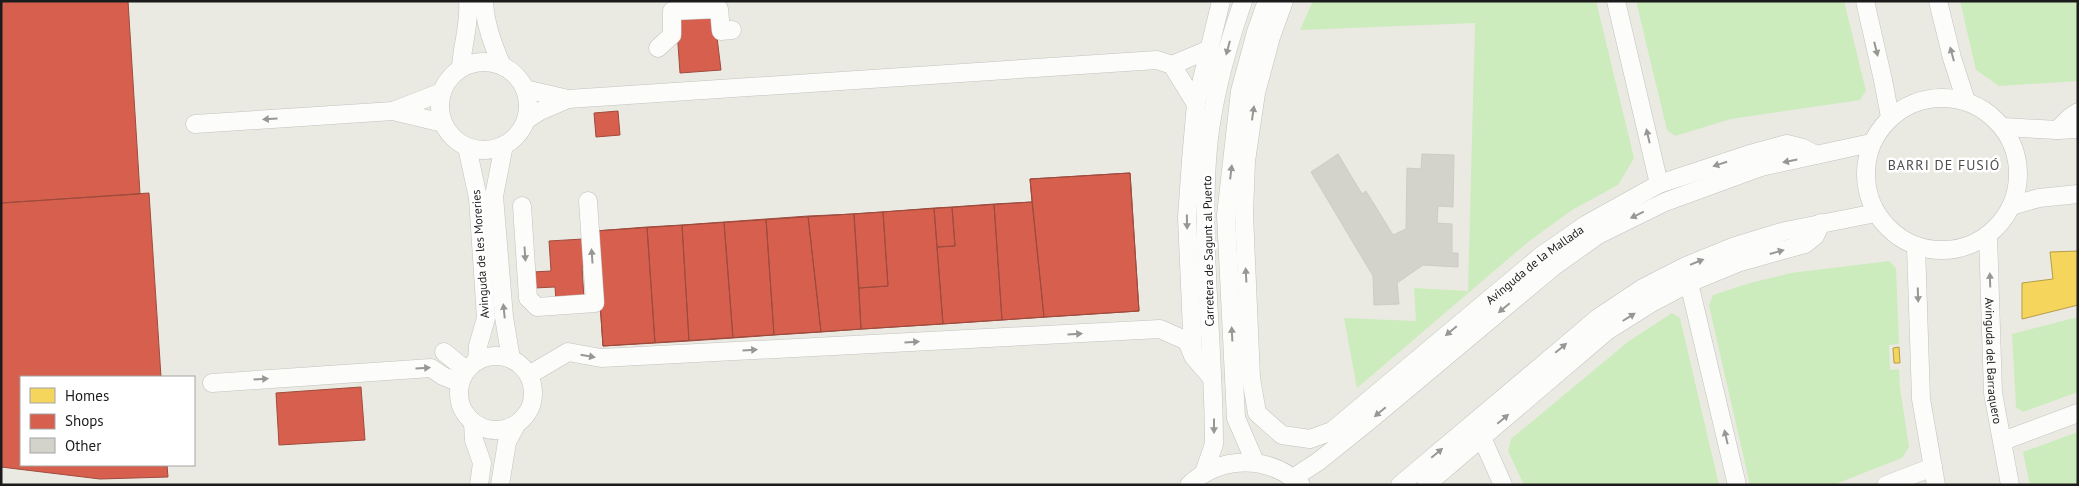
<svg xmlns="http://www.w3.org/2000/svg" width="2079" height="486" viewBox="0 0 2079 486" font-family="'PT Sans',sans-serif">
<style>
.grass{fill:#ccecbd}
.homes{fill:#f6d55c;stroke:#b49d48}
.shops{fill:#d6604d;stroke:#9e4b3e}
.building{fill:#d3d2cb;stroke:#ceccc4}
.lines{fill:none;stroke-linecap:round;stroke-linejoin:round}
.minor-casing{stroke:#c2c2bf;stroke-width:19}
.minor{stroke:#fcfcfb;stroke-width:18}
.oneway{fill:#979796}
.labels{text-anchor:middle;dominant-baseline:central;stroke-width:5;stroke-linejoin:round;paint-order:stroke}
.street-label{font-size:12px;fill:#1b1b1b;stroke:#fff}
.neighbourhood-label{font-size:14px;letter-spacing:1px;fill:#4e4e4e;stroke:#fff}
</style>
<rect width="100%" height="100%" fill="#eaeae2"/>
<path class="grass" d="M1313 1H1596L1634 158 1618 185 1572 210 1528 242 1357 388 1344 318 1416 321 1414 288 1468 291 1475 23 1300 30Z
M1636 1H1844L1866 91 1860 100 1731 119 1675 136 1667 130Z
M1960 1H2078V81L1999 86 1976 70Z
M1889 261 1896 268 1899 344 1889 345 1890 370 1899 369 1900 388 1909 447 1902 458 1833 485H1750L1709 306 1713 295 1750 283 1791 273Z
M1672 313 1680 318 1719 485H1524L1508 451 1511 439 1629 341Z
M2078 317V392L2023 412 2016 407 2012 334Z
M2078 432V485H2030L2023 452Z"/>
<path class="homes" d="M2078 251V305L2022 319V283L2053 279 2050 252Z
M1899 347 1900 363H1894L1893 348Z"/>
<path class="shops" d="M1 1H128L140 194 1 203Z
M714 13 721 70 680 73 676 16Z
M618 111 620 135 596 137 594 113Z
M1130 173 1139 311 603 346 595 231 1032 202 1030 179Z
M1130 173 1139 311 1044 317 1030 179Z
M149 193 161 377H21V465H167L168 477 100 479 1 467V203Z
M1032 202 1044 317 1002 320 994 204Z
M994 204 1002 320 943 324 937 247 955 246 952 207Z
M952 207 955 246 937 247 934 208Z
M934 208 943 324 861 329 859 288 888 286 883 212Z
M883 212 888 286 859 288 854 214Z
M854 214 861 329 821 332 808 216Z
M808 216 821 332 774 335 766 219Z
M766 219 774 335 733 338 724 222Z
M724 222 733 338 689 341 682 225Z
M682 225 689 341 655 343 647 227Z
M647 227 655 343 603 346 595 231Z
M583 239 586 266 582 267 584 299 556 301 555 287 534 288 533 272 551 271 549 241Z
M361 387 365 440 279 445 276 393Z"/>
<path class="building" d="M1338 154 1362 194 1366 191 1393 235 1406 229 1407 168 1421 169 1422 154 1454 155 1453 207 1438 206 1437 223 1452 224V253H1458V267L1423 265 1397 283 1399 304 1374 305 1373 276 1311 172Z"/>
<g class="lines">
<g class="minor-casing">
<g id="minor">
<path d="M484 1C485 24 493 45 502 66"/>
<path id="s1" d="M1284 1 1271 37 1256 93 1246 161 1244 214 1251 378 1257 413 1282 435 1310 439 1332 431 1541 256 1587 224 1659 184 1750 154 1787 144 1803 148 1816 155"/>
<path d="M1616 1 1659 184"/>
<path d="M1865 1 1883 80 1890 117"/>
<path d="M1938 1 1952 58 1966 101"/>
<path d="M658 48 672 35V11L719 9 721 31 732 30"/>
<circle cx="484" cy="106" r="44"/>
<path d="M1172 65 1210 49"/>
<path d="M461 68C462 45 470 25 468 1"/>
<path d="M525 89 568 99 1157 60 1172 65 1196 104"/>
<circle cx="1942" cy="174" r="76"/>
<path d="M393 111 442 92"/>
<path d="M526 120 540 111 568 99"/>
<path d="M195 124 393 111 443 123"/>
<path d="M2003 127 2057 130 2078 129"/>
<path d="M2057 130 2069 118 2078 112"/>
<path d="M504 145 494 196 504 317 511 359"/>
<path d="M467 147 478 198 486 318 478 346 477 361"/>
<path d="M522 206 528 298 537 307 595 303 588 201"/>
<path d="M2011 206 2039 198 2078 194"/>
<path id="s2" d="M1988 235 1993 393 2010 485"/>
<path d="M1916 246 1921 399 1936 485"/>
<path d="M1689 283 1737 485"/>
<path d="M444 352 466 370"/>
<path d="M1193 352 1187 218 1191 160 1196 104 1221 1"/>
<circle cx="496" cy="393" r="37"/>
<path d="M529 375 568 352 601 358 1160 329 1187 341 1193 356 1212 378"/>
<path d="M212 383 431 368 443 376 460 383"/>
<path d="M473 423 474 440 482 463 479 485"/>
<path d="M1482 438 1503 485"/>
<path d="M2003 441 2078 413"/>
<path d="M1255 462 1236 418 1226 215 1240 91 1256 32 1267 1"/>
<path d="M1204 473 1214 444C1214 349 1201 254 1207 160 1210 108 1226 50 1243 1"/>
<path d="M1293 478 1319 461 1370 420 1553 267 1598 235 1665 202 1761 167 1871 143"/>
<path d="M500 485 507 442 516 425"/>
<path d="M1189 485C1221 455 1269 455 1301 485"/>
<path d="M1400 485 1598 318 1643 288 1686 266 1735 246 1785 231 1876 213"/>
<path d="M1426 485 1607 331 1653 302 1689 283 1740 262 1805 244 1815 236 1821 223"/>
<path d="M1886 485 1933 467"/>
</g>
</g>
<use href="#minor" class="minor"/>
</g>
<defs><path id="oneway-solid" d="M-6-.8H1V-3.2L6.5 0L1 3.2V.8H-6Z" transform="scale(1.25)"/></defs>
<g class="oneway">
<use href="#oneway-solid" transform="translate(1228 48) rotate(105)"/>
<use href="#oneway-solid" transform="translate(1876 49) rotate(76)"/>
<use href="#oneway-solid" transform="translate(1952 54) rotate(-105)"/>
<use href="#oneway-solid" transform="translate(1253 113) rotate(-82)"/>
<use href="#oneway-solid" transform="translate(270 119) rotate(176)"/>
<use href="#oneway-solid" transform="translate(1648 136) rotate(-103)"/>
<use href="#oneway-solid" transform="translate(1790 161) rotate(169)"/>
<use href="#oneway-solid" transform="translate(1720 164) rotate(162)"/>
<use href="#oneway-solid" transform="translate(1231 172) rotate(-83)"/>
<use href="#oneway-solid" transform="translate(1637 215) rotate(154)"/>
<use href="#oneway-solid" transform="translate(1187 222) rotate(89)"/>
<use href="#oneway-solid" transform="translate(1777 252) rotate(-16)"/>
<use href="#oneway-solid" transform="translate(525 254) rotate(86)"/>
<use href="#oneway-solid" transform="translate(592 256) rotate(-94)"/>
<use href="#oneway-solid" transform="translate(1697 262) rotate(-22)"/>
<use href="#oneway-solid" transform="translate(1246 275) rotate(-93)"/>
<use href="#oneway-solid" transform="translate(1990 280) rotate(-92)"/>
<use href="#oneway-solid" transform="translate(1918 295) rotate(88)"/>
<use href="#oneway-solid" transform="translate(1504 308) rotate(140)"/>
<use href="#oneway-solid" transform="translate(504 311) rotate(-96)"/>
<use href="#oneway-solid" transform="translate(1629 317) rotate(-32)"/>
<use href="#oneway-solid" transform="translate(1451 331) rotate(140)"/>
<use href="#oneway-solid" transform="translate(1075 334) rotate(-3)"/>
<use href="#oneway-solid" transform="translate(1232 334) rotate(-93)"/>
<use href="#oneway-solid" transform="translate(912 342) rotate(-3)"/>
<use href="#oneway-solid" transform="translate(1561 348) rotate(-40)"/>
<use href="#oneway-solid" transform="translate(750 350) rotate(-3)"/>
<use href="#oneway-solid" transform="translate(588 356) rotate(10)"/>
<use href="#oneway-solid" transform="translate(423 368) rotate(-3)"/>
<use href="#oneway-solid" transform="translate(261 379) rotate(-4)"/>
<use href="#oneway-solid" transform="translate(1380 412) rotate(140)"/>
<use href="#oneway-solid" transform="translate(1503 419) rotate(-40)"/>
<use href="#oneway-solid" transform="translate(1214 426) rotate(90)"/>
<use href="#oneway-solid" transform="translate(1726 437) rotate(-103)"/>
<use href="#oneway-solid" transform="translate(1437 453) rotate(-40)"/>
</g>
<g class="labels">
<g class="street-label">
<text transform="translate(1208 251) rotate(-91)">Carretera de Sagunt al Puerto</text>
<text transform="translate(480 254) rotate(-94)">Avinguda de les Moreries</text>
<text stroke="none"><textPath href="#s1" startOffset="765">Avinguda de la Mallada</textPath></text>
<text stroke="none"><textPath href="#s2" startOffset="126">Avinguda del Barraquero</textPath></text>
</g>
<g class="neighbourhood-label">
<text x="1944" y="165">BARRI DE FUSIÓ</text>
</g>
</g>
<rect width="2079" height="486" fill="none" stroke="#1b1b1b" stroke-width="5"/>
<rect x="20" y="376" width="175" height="90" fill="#ffffff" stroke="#a4a4a4"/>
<rect x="30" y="388" width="25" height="15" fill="#f6d55c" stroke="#a4a4a4"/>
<text x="65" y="401" font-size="15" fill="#1b1b1b">Homes</text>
<rect x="30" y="414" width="25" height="15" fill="#d6604d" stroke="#a4a4a4"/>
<text x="65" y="426" font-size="15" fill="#1b1b1b">Shops</text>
<rect x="30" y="438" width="25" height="15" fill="#d3d2cb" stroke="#a4a4a4"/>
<text x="65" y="451" font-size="15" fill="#1b1b1b">Other</text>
</svg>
